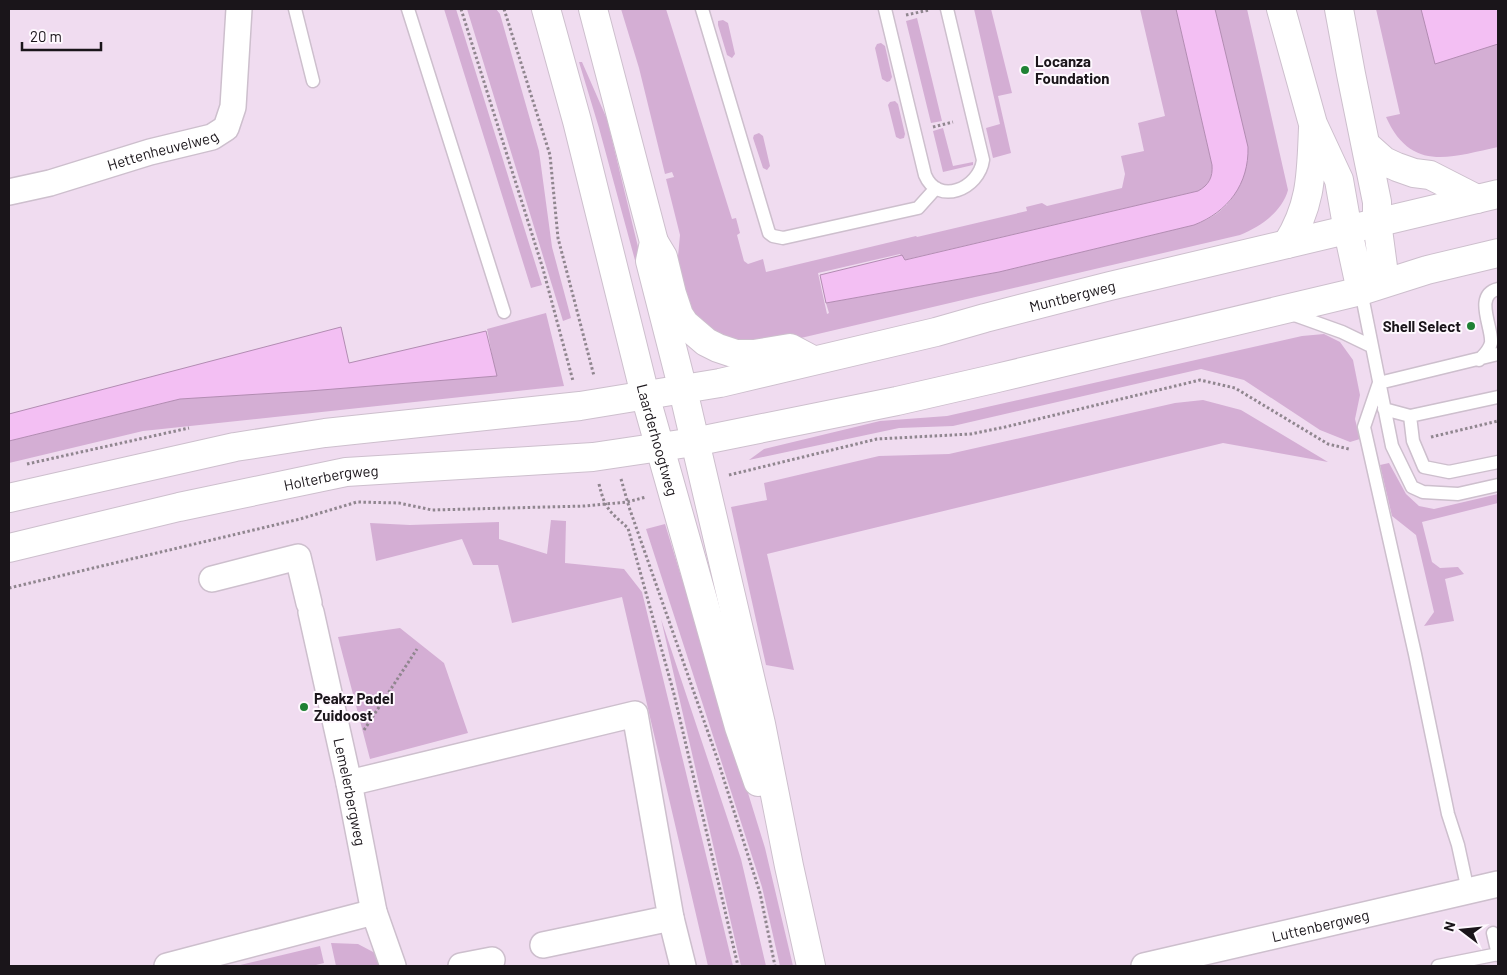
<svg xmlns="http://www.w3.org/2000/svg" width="1507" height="975" viewBox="0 0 1507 975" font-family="Barlow,sans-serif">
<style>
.built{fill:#f0dcf0}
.green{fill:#d4aed4}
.water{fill:#f3bff3;stroke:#b28cb2}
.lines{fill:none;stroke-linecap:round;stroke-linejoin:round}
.service-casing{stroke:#cdbfcd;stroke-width:15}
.minor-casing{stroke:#cdbfcd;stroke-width:28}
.tertiary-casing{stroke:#cdbfcd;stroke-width:30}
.secondary-casing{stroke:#cdbfcd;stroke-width:30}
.motorway-casing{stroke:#cdbfcd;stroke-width:30}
.path{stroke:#90868f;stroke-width:3;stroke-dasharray:2.5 2.5;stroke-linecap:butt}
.service{stroke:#fff;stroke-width:12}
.minor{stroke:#fff;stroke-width:25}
.tertiary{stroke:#fff;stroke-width:28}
.secondary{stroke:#fff;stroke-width:28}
.motorway{stroke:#fff;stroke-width:28}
.poi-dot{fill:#1f8134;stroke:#fef8fe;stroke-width:2}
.labels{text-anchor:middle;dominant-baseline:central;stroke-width:4;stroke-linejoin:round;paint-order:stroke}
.poi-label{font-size:15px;font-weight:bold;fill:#1a151a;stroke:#fef8fe;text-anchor:start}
.street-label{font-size:15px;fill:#1a151a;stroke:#fef8fe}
</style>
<rect width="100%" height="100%" fill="#f7e8f6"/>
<path class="built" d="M9 9H1498V966H9Z"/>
<path class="green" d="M444 9H456L542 285 531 288Z
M467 9H496L500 14 539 151 552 247 571 318 563 321Z
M621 9H666L732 219 736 218 740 233 737 235 744 261 748 264 763 259 766 272 916 236 917 237 1027 211 1026 207 1042 203 1047 206 1122 188 1125 174 1121 156 1144 151 1138 123 1165 116 1140 9H1176L1212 165C1213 177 1209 185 1198 191L904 260 900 254 818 273 827 314 829 313 826 303 999 272 1194 225C1230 213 1246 185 1248 149L1215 9H1247L1288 190C1282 212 1260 227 1240 235L771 345 724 341 690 314 677 267 680 235 666 179 674 177 672 172 665 174 639 68Z
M974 9H991L1012 93 998 96 1011 153 993 158 986 128 1000 124Z
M1376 9H1498V147C1451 157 1411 173 1386 117L1400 114Z
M917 18 942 121 931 123 906 21Z
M723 20 728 23 735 54 732 58 727 55 718 25V21Z
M881 43 885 46 892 77 890 81 887 82 882 79 875 48 877 44Z
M579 62H582L607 119 647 284 642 286 599 128Z
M895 101 898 104 905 134 904 138 900 139 896 137 888 105 890 102Z
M943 128 953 166 973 162V165L943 172 933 131Z
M759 133 763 136 770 166 767 170 763 168 753 138 754 135Z
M546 313 564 386 143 431 9 463V441L180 399 496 376 487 329Z
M1324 334 1340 342 1353 360 1360 395 1355 419 1360 439 1350 442 1320 430 1244 380 1201 369 953 426 899 428 749 460 764 449 880 421 947 416 1302 336Z
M1203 400 1241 410 1328 462 1223 443 767 554 794 670 766 665 731 507 767 500 764 483 879 456 949 454 1175 403Z
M1389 463 1406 494 1419 506 1434 509 1498 494V503L1422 522 1432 562 1440 568 1458 567 1464 574 1445 579 1454 621 1424 626 1434 612 1416 535 1392 516 1380 465Z
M551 520 566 521 565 563 624 569 642 592 733 966H708L622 597 512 623 498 565H473L462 539 376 561 370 523 410 525 499 522V539L547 554Z
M665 524 765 848 793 966H780L762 887 646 529Z
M661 619 741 859 766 966H741Z
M400 628 444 663 468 733 370 759 338 637Z
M331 943 358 944 375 953 380 966H336Z
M320 946 324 963 312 966H236Z"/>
<path class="water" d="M1176 9H1215L1248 147C1249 184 1228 212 1194 225L999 272 826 303 820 275 902 255 905 260 1198 191C1209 185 1213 177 1212 165Z
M1421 9H1498V44L1435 64Z
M341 327 349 363 486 331 497 376 309 391 180 399 9 441V414Z"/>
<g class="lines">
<g class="service-casing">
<path id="service" d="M295 9 313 81
M408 9 504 312
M702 9 769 233 773 236 783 238 918 208 936 188
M885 9 925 175C938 206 979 189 983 160L947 9
M1361 291 1392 446 1412 487 1423 492 1458 494 1498 485
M1289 313 1342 332 1371 346
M1479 360C1484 355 1489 351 1491 343 1493 328 1473 295 1498 289
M1379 383 1364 427 1415 654 1448 814 1458 845 1468 891
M1379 383 1498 354
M1384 409 1410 416 1498 397
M1410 416 1413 441 1424 467 1449 472 1498 462
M1493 933 1498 955
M1438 966 1498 954"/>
</g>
<g class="minor-casing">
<g id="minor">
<path id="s1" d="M9 192 50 183 150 152 212 137 226 128 233 107 239 9"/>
<path d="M212 579 298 557 309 603"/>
<path id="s2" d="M311 612 349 783 374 912 393 966"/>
<path d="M349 783 635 714 671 918 543 945"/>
<path d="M671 918 683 966"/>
<path d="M167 966 374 912"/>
<path d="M461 966 492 960"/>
<path id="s3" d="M1144 966 1498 884"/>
</g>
</g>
<g class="tertiary-casing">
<g id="tertiary">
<path id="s4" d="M546 9 577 121 645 395 739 727 758 782"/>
<path d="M593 9 654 242 650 261 683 390 761 724 789 866 811 966"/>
</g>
</g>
<g class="secondary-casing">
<g id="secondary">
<path d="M654 242 663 257 672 294 679 315 685 324 706 342 718 348 736 354H754L790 348 809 358"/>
<path id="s5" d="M9 498 235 447 325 433 580 406 720 383 936 332 985 318 1110 286 1498 194"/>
<path id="s6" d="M9 548 179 507 346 472 593 457 694 442 897 401 993 379 1361 291 1427 270 1498 253"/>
</g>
</g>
<g class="motorway-casing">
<path id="motorway" d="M1281 9 1313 124 1339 180 1348 231 1361 291
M1339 9 1351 74 1377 202V222L1385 282
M1366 145 1384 161 1397 167 1414 173 1430 175 1477 199
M1287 244C1312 204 1311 173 1313 128"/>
</g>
<path class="path" d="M461 9 543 269 573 381
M504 9 550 155 558 238 594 376
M906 15 929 10
M933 127 953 122
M1431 437 1498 421
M27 464 189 428
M729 475 877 439 971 434 1005 427 1200 380 1235 388 1328 444 1349 449
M621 479 629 507 717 758 760 893 775 966
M599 484C605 509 609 511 628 528L674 694 738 966
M9 588 300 519 357 502 399 503 432 510 585 506 627 502 646 497
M364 730 417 649"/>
<use href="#service" class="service"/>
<use href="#minor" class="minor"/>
<use href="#tertiary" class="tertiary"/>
<use href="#secondary" class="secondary"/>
<use href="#motorway" class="motorway"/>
</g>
<g class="poi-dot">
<circle cx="1025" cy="70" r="5"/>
<circle cx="1471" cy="326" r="5"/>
<circle cx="304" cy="707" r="5"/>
</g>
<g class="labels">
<g class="poi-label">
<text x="1035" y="61">Locanza<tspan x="1035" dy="17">Foundation</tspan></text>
<text x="1461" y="326" text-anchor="end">Shell Select</text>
<text x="314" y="698">Peakz Padel<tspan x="314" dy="17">Zuidoost</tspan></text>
</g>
<g class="street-label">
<text stroke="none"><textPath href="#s1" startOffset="159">Hettenheuvelweg</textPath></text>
<text stroke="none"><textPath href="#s5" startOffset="1084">Muntbergweg</textPath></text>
<text stroke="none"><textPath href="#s4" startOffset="445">Laarderhoogtweg</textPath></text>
<text stroke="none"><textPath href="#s6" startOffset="330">Holterbergweg</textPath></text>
<text stroke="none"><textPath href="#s2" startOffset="184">Lemelerbergweg</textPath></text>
<text stroke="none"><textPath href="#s3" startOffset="181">Luttenbergweg</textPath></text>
</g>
</g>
<rect width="1507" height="975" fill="none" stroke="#1a151a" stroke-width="20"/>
<g transform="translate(1462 930) rotate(286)" stroke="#fef8fe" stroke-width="4" paint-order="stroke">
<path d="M0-4L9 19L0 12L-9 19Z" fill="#1a151a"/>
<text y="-8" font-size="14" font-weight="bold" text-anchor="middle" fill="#1a151a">N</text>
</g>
<path d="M22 42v8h79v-8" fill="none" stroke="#1a151a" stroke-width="2.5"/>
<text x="30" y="42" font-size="15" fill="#1a151a" stroke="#fef8fe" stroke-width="4" paint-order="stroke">20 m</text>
</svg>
